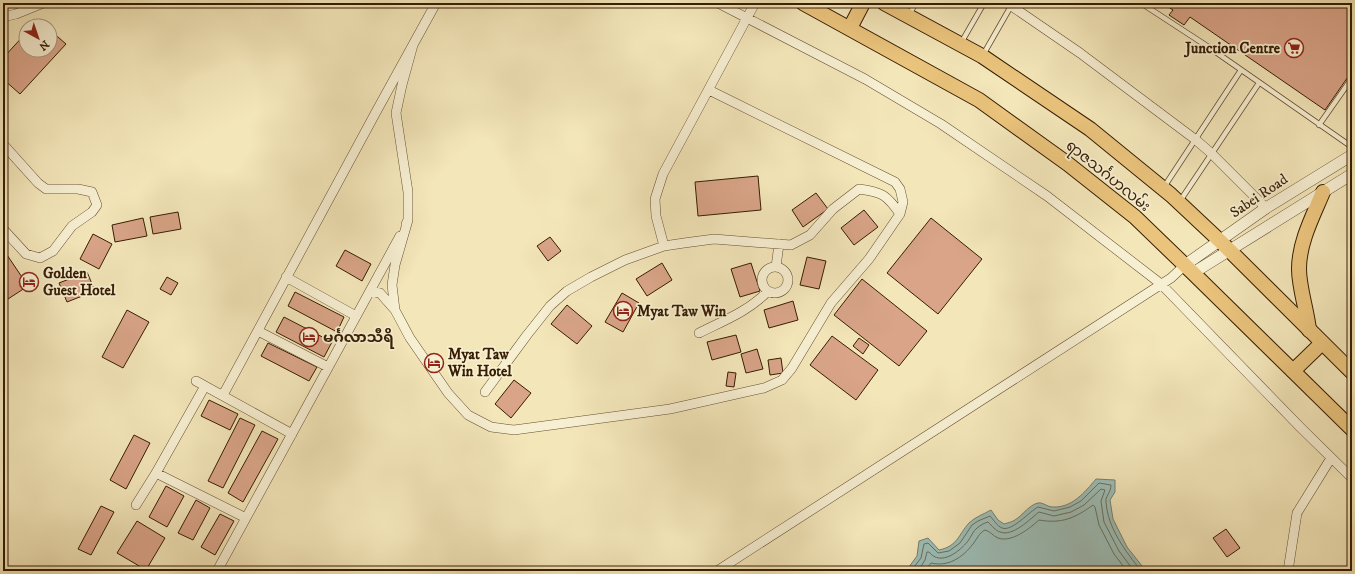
<svg xmlns="http://www.w3.org/2000/svg" width="1355" height="574" viewBox="0 0 1355 574" font-family="'IM FELL DW Pica','Noto Sans Myanmar',serif">
<style>
.water{fill:#9dbeb7;stroke:#747e6f}
.lines{fill:none;stroke-linecap:round;stroke-linejoin:round}
.shore{stroke:#6a6e5c;stroke-width:1}
.building{fill:#d9a488;stroke:#361d02}
.service-casing{stroke:#654f30;stroke-width:6}
.minor-casing{stroke:#654f30;stroke-width:10}
.tertiary-casing{stroke:#654f30;stroke-width:12}
.primary-casing{stroke:#361d02;stroke-width:16}
.trunk-casing{stroke:#361d02;stroke-width:16}
.service{stroke:#f7efd2;stroke-width:4.5}
.minor{stroke:#f7efd2;stroke-width:9}
.tertiary{stroke:#f7efd2;stroke-width:11}
.primary{stroke:#eac37c;stroke-width:14}
.trunk{stroke:#eac37c;stroke-width:14}
.labels{text-anchor:middle;dominant-baseline:central;stroke-width:3.5;stroke-linejoin:round;paint-order:stroke}
.poi-label{font-size:15px;font-weight:bold;fill:#361d02;stroke:#f7efd2;text-anchor:start}
.street-label{font-size:15px;fill:#361d02;stroke:#f7efd2}
</style>
<rect width="100%" height="100%" fill="#f3e6b9"/>
<filter id="stains"><feTurbulence type="fractalNoise" baseFrequency=".005" numOctaves="4"/><feColorMatrix values="0 0 0 0 .2 0 0 0 0 .09 0 0 0 0 .02 0 0 0 .5 -.17"/></filter>
<radialGradient id="worn" r=".72"><stop offset=".6" stop-color="#630" stop-opacity="0"/><stop offset="1" stop-color="#630" stop-opacity=".3"/></radialGradient>
<path class="water" d="M1096 479 1115 480V492L1110 500 1113 519 1127 547 1146 571H906L917 556 919 541 928 538 939 550C958 546 958 535 969 523 975 517 984 514 991 510L998 520 1004 524C1007 523 1012 522 1015 520 1023 515 1029 505 1038 503 1043 502 1047 507 1053 507 1072 508 1085 492 1096 479Z"/>
<g class="lines">
<path class="shore" d="M911 571 921 558 924 544 928 543 938 553 949 551 960 543 972 525 978 521 990 516C993 519 997 526 1002 528 1012 532 1030 511 1038 507L1054 511 1070 507 1081 501 1099 483 1111 485C1111 493 1105 496 1106 502 1108 529 1125 550 1141 571
M918 571 925 560 927 552H929C941 567 960 551 968 541 971 537 973 531 977 528 981 525 984 523 988 522 992 526 996 531 1000 532 1013 537 1030 519 1039 512L1054 516 1071 512 1084 505 1101 489 1105 490 1101 501 1104 522 1119 551 1134 571
M925 571 931 563C948 567 962 558 973 544 977 539 979 533 985 530 990 531 993 536 998 538 1012 543 1030 528 1039 520 1062 524 1075 518 1093 505L1095 507 1099 525 1114 554 1127 571"/>
</g>
<path class="building" d="M1162 3H1352V71L1325 110 1190 17 1184 25 1169 15 1173 10Z
M39 20 45 26H33Z
M50 30 66 44 20 94 3 79V58L26 33V50H50Z
M758 176 761 210 698 216 695 182Z
M816 193 828 209 803 227 792 210Z
M864 210 878 227 854 245 841 228Z
M178 212 181 229 153 234 150 217Z
M143 218 147 236 115 242 112 225Z
M931 218 982 259 938 314 887 273Z
M93 234 112 244 99 269 80 259Z
M550 237 561 251 548 261 537 246Z
M3 249 28 286 8 299 3 293Z
M345 250 371 264 362 281 336 266Z
M807 257 826 261 819 289 800 285Z
M662 263 672 280 647 296 636 279Z
M751 263 760 291 740 297 731 269Z
M87 272 95 291 67 302 59 283Z
M167 277 178 283 171 295 160 289Z
M862 279 927 331 899 366 834 315Z
M295 292 344 317 337 332 288 306Z
M622 293 639 303 623 332 605 322Z
M793 301 798 320 769 328 764 310Z
M567 305 592 326 577 344 551 324Z
M127 310 149 322 123 368 102 357Z
M284 317 332 342 324 357 276 332Z
M736 335 741 352 712 360 707 342Z
M832 336 878 370 856 400 810 365Z
M859 338 869 345 863 354 853 346Z
M268 343 317 367 309 381 261 356Z
M757 349 763 369 746 373 741 354Z
M781 358 783 373 770 375 768 360Z
M728 372 736 373 734 387 726 386Z
M514 380 531 393 511 418 495 404Z
M209 400 238 414 230 430 201 416Z
M240 418 255 425 223 488 208 481Z
M262 431 278 439 243 502 228 493Z
M134 435 150 443 126 489 110 480Z
M166 486 184 496 167 527 149 517Z
M196 500 210 508 193 540 178 533Z
M101 506 114 512 91 555 78 549Z
M220 514 234 521 215 555 201 547Z
M137 521 165 538 146 570 117 553Z
M1226 529 1240 548 1227 557 1213 538Z"/>
<g class="lines">
<g class="service-casing">
<path id="service" d="M1141 3 1207 46 1352 147
M909 14 916 3
M961 43 984 3
M983 55 1011 6
M1319 125 1352 78
M1164 187 1241 70
M1180 201 1259 83"/>
</g>
<g class="minor-casing">
<path id="minor" d="M718 3 865 79 941 124 1047 196 1161 284 1300 427 1352 478
M1007 3 1080 53 1196 140 1211 153 1266 208
M3 17 16 14 43 3
M3 144 38 183 46 189H78L92 192 97 205 92 212 72 226 53 251 40 258 26 254 3 229
M408 220 395 265 392 285 395 310 410 338 448 393 468 415 491 427 514 430 670 409 764 388 782 380 792 368 831 303 869 259 900 214 903 202 900 189 895 182 709 90
M406 224 408 220V192L396 113 402 85 413 45
M664 246 656 216 655 199 663 174 755 3
M776 267 779 244
M762 280a13 13 0 1 1 26 0a13 13 0 1 1-26 0Z
M286 277 356 316
M370 291 380 293 395 310
M258 331 328 367
M699 333C723 321 749 311 768 291
M196 381 292 434
M485 392 527 335 550 306 567 291 591 277 625 260 664 246 684 243 714 239 791 245 810 235 833 209 859 189C882 192 887 195 900 214
M223 395 376 112 436 3
M156 473 246 518
M136 505 156 473 205 386
M217 571 400 236
M717 571 1171 278 1185 265
M1288 571 1297 513 1331 458"/>
</g>
<g class="tertiary-casing">
<path id="tertiary" d="M1185 265 1266 208 1352 155
M1193 273 1352 174"/>
</g>
<g class="primary-casing">
<path id="primary" d="M803 3 979 100 1068 164 1135 217 1193 273 1352 429
M884 3 982 56 1090 129 1171 195 1220 241 1352 372"/>
</g>
<g class="trunk-casing">
<path id="trunk" d="M850 28 863 3
M1309 330C1307 310 1299 288 1299 269 1299 242 1313 216 1323 192
M1293 371 1322 343"/>
</g>
<use href="#service" class="service"/>
<use href="#minor" class="minor"/>
<use href="#tertiary" class="tertiary"/>
<use href="#primary" class="primary"/>
<use href="#trunk" class="trunk"/>
</g>
<defs>
<g id="supermarket-ring" transform="scale(1)"><circle r="9.5" fill="#f7efd2" stroke="#8f2418" stroke-width="1.5"/><path d="M-6-5.5h2.5l.6 2H6L4.5 2H-2.5L-4.4-4H-6ZM-1.5 3.2a1.3 1.3 0 1 0 .1 0ZM3 3.2a1.3 1.3 0 1 0 .1 0Z" fill="#8f2418"/></g>
<g id="hotel-ring" transform="scale(1)"><circle r="9.5" fill="#f7efd2" stroke="#8f2418" stroke-width="1.5"/><path d="M-6-4.5h1.5V1H6V5H4.5V3h-9V5H-6ZM-4 0a1.8 1.8 0 1 1 3.6 0ZM.5 0V-2.5h3Q6-2.5 6 0Z" fill="#8f2418"/></g>
</defs>
<g fill-rule="evenodd">
<use href="#supermarket-ring" x="1294" y="48"/>
<use href="#hotel-ring" x="29" y="282"/>
<use href="#hotel-ring" x="623" y="311"/>
<use href="#hotel-ring" x="309" y="337"/>
<use href="#hotel-ring" x="434" y="363"/>
</g>
<g class="labels">
<g class="poi-label">
<text x="1280" y="48" text-anchor="end">Junction Centre</text>
<text x="43" y="273">Golden<tspan x="43" dy="17">Guest Hotel</tspan></text>
<text x="637" y="311">Myat Taw Win</text>
<text x="323" y="337">မင်္ဂလာသီရိ</text>
<text x="448" y="354">Myat Taw<tspan x="448" dy="17">Win Hotel</tspan></text>
</g>
<g class="street-label">
<text transform="translate(1108 176) rotate(39)">ရာဇသင်္ဂဟလမ်း</text>
<text transform="translate(1259 196) rotate(-34)">Sabei Road</text>
</g>
</g>
<rect width="1355" height="574" fill="none" stroke="#f3e6b9" stroke-width="16"/>
<rect x="4" y="4" width="1347" height="566" fill="none" stroke="#361d02" stroke-width="2"/>
<rect x="8" y="8" width="1339" height="558" fill="none" stroke="#361d02"/>
<g transform="translate(38 38) rotate(140)"><circle r="19" fill="#f7efd2" stroke="#aa9b7f"/>
<path d="M0-3L7 15L0 10L-7 15Z" fill="#8f2418"/>
<text y="-6" font-size="11" font-weight="bold" text-anchor="middle" fill="#361d02">N</text>
</g>
<rect width="100%" height="100%" filter="url(#stains)"/>
<rect width="100%" height="100%" fill="url(#worn)"/>
</svg>
